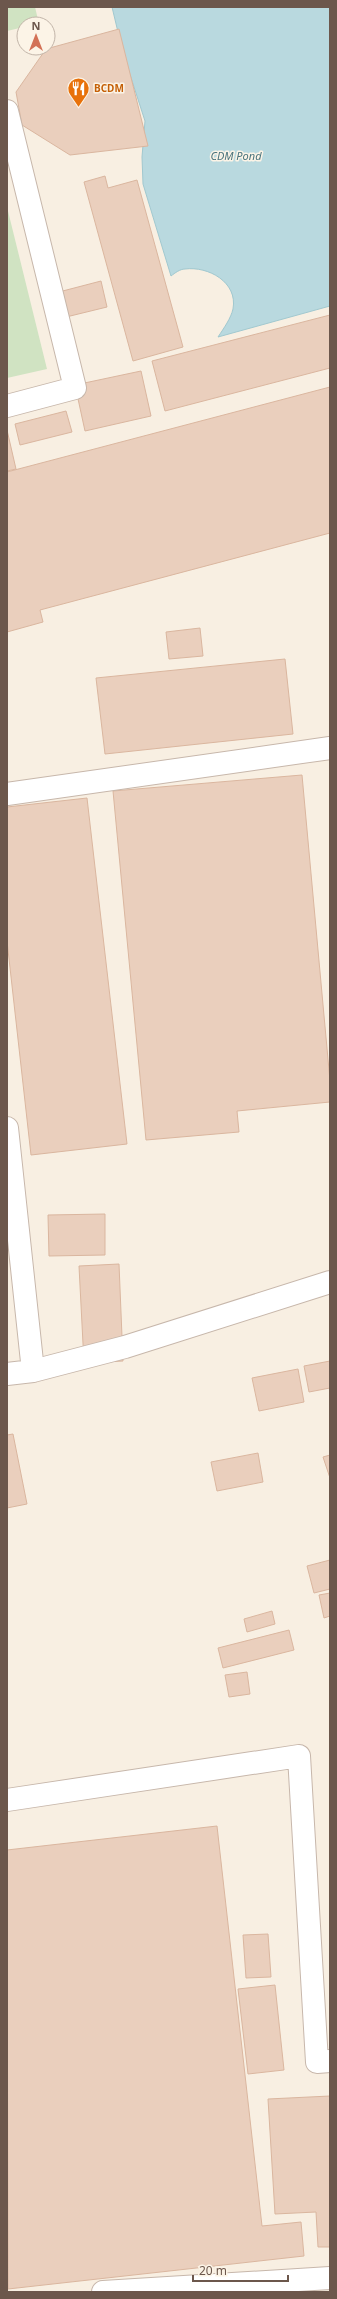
<svg xmlns="http://www.w3.org/2000/svg" width="337" height="2299" font-family="'Noto Sans',sans-serif">
<rect width="100%" height="100%" fill="#f8efe2"/>
<path fill="#d0e3c2" d="M7,7H35L39,24H24V27L7,31Z
M7,207L47,369L7,378Z"/>
<path fill="#b9d9df" stroke="#a1c8cf" d="M112,7H330V306L218,337C224,328 231,318 233,309C238,282 208,266 185,269C180,269 175,273 171,276L143,184L142,157L145,121L123,53Z"/>
<path fill="#eacfbd" stroke="#dab69f" d="M119,29L148,146L70,155L22,125L16,92L46,49Z
M105,176L108,188L137,180L183,347L133,361L84,182Z
M101,281L107,307L62,318L55,293Z
M330,315V368L165,411L152,361Z
M141,371L151,416L85,431L75,385Z
M330,387V533L40,610L43,622L7,632V472Z
M66,411L72,432L20,445L15,424Z
M7,430L16,469L7,471Z
M200,628L203,656L169,659L166,632Z
M285,659L293,734L105,754L96,678Z
M302,775L330,1081V1102L237,1111L239,1132L146,1140L113,791Z
M87,798L127,1144L31,1155L7,941V807Z
M105,1214V1255L49,1256L48,1215Z
M119,1264L123,1361L84,1363L79,1266Z
M330,1361V1388L309,1392L304,1366Z
M298,1369L304,1402L259,1411L252,1378Z
M13,1434L27,1504L7,1508V1435Z
M258,1453L263,1482L217,1491L211,1462Z
M330,1455V1478L323,1457Z
M330,1560V1589L314,1593L307,1566Z
M330,1593V1616L324,1618L319,1595Z
M272,1611L275,1624L247,1632L244,1619Z
M289,1630L294,1650L223,1668L218,1648Z
M247,1672L250,1694L229,1697L225,1675Z
M217,1826L262,2226L301,2222L304,2256L8,2289L7,1850Z
M268,1934L271,1977L246,1978L243,1935Z
M275,1985L284,2070L248,2074L238,1989Z
M330,2096V2247H318L316,2212L275,2214L268,2099Z"/>
<g fill="none" stroke-linecap="round" stroke-linejoin="round">
<defs>
<path id="minor" d="M7,111L75,388L7,406
M7,794L330,748
M7,1128L33,1371
M7,1374L33,1371L125,1347L330,1282
M7,1800L299,1756L317,2062L330,2061
M103,2292L330,2278"/>
</defs>
<use href="#minor" stroke="#c7b7ab" stroke-width="24"/>
<use href="#minor" stroke="#fff" stroke-width="22"/>
</g>
<defs>
<symbol id="restaurant-pin" viewBox="-11 -11 22 30"><path d="M0 17L-7.5 6A9.5 9.5 0 1 1 7.5 6Z" fill="#e8710a" stroke="#fcf4e7"/><path d="M-5-6h1v4h1v-4h1v4h1v-4h1v5L-1.5 .5V6h-2V.5L-5-1ZM5-6V6H3V1.5H1.5Q1.5-4 5-6Z" fill="#fff"/></symbol>
</defs>
<g fill-rule="evenodd">
<use href="#restaurant-pin" x="66" y="76" width="25" height="34"/>
</g>
<g text-anchor="middle" stroke-width="3" stroke-linejoin="round" paint-order="stroke">
<g font-size="10" font-weight="bold" fill="#c56008" stroke="#fcf4e7" text-anchor="start">
<text x="94" y="92">BCDM</text>
</g>
<g font-size="11" font-style="italic" fill="#49747d" stroke="#fcf4e7">
<text x="236" y="160">CDM Pond</text>
</g>
</g>
<rect width="337" height="2299" fill="none" stroke="#6c574c" stroke-width="16"/>
<g transform="translate(36 36)"><circle r="19" fill="#fcf4e7" stroke="#c2b5a9"/>
<path d="M0-3L7 15L0 10L-7 15Z" fill="#d37156"/>
<text y="-6" font-size="11" font-weight="bold" text-anchor="middle" fill="#6c574c">N</text>
</g>
<path d="M193 2275v6h95v-6" fill="none" stroke="#6c574c" stroke-width="2"/>
<text x="199" y="2275" font-size="12" fill="#6c574c" stroke="#fcf4e7" stroke-width="3" paint-order="stroke">20 m</text>
</svg>
